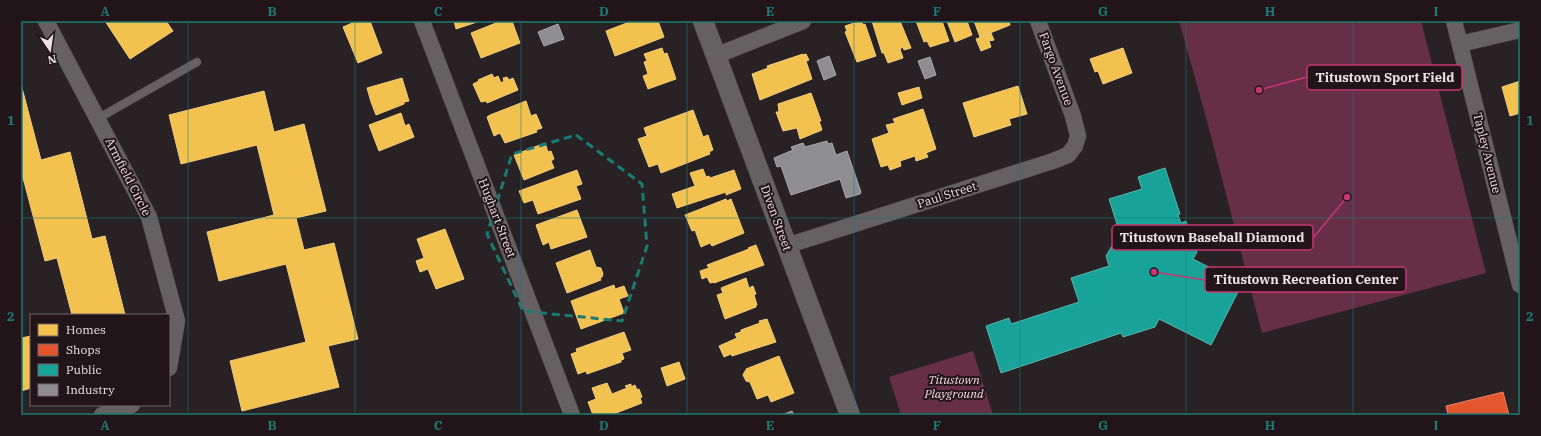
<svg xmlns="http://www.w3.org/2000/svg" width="1541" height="436" font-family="'IBM Plex Serif',serif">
<rect width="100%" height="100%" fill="#282224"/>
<path fill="#662f46" d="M1179,21H1421L1486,273L1262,333L1207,121Z
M973,351L993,415H901L889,377Z"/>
<path fill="#f2c14e" stroke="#f0cb7b" d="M105,21H166L173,31L130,59Z
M357,21H370L382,53L358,63L343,27Z
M454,21H480L456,29Z
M501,21H512L520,43L481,58L471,33Z
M632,21H658L664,37L615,56L606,31Z
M860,21H862L863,25L865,24L876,56L857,62L845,32L847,31L845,26Z
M872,21H900L911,48L904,50L903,47L900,49L903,58L888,63L884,53H882Z
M916,21H942L949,41L930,47L927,41L924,42Z
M947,21H967L972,35L955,42Z
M974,21H1009L1010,25L980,37Z
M991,33L994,40L989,41L991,47L981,51L976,39Z
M662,48L664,54L667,53L676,79L648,89L643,76L648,74L644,62L647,61L644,54Z
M1123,48L1132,73L1103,84L1098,71L1095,72L1090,59Z
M803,54V55L806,54L809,60L806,61L812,79L760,100L752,74L768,68L767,66Z
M492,74L494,78L498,76L501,83L504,81L503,78L507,77L509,80L513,78L518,90L487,103L486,101L481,102L473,84L479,81L478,80Z
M402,78L409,101L404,102V104L376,115L371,102L367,88Z
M1520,81V113L1510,116L1502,87Z
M21,84L41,160L70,152L92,239L105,236L125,315H72L57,258L45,261L22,174L21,175Z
M1018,86L1027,114L1009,119L1011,125L974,137L963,103Z
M919,87L922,98L902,105L898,93Z
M264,91L274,132L304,124L326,211L296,218L304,250L334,243L358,339L328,346L339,387L242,411L230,361L306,342L286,264L219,281L207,232L274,215L257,145L181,164L169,115Z
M811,93L821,121H819L822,130L800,139L797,128L783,131L776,112H779L778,104Z
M526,101L531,116L536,114L542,128L536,130L537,132L505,143L500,133L494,136L487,117L490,115Z
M923,109L936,149L926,153L928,157L916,161L915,156L900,161L901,166L890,170L888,165L881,167L872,139L889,133L886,125L895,123L893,119Z
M693,110L703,137L708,135L713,150L709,152L710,154L661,173L658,164L649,167L638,139L647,136L644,128Z
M401,113L405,126L409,124L414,137L379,151L369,125Z
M545,143L548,152L551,151L554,159L551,161L554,168L524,180L514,155Z
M703,169L706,177L709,176L710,178L734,170L741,189L726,195V192L677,208L672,194L695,186L690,173Z
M577,170L582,184L576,186L581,199L538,214L533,200L524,203L519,191Z
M726,199L727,201L731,199L744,233L712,246L710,243L701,247L695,230L692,231L685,215Z
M577,210L587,237L551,249L549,242L543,245L536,225Z
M445,229L464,279L436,289L428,269L420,272L416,261L424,258L417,239Z
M756,245L764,265L714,283V282L710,283L707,277L702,279L700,271L709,268L707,265L749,249L748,248Z
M590,250L596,267L601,268L603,274L602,277L600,278L601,280L567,293L556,263Z
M746,278L749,288L753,286L756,294L754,295L757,305H756V307L725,319L717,295L723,293L721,288Z
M614,285L615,289L624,286L628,296L619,299L624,313L581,329L571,301Z
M767,319L776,342L732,356L731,354L724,357L719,346L737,338L735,334L741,332V330L760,323L759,321Z
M624,332L631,350L622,353L624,359L621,360V362L587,374L586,371L578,374L571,354L577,352L576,349Z
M31,336V388L21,391V338Z
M779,356L794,393L771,402L768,395L757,399L750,382L746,381L743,375L745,371H746V369Z
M679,362L685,379L667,386L661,368Z
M607,383L612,394L627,388L625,386L631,384V387L635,385L637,390L639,389L642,397L640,398L642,403L611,415H593L588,402L596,399L592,388Z"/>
<path fill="#e4572e" stroke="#e68165" d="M1503,392L1509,415H1448L1446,406Z"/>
<path fill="#17a398" stroke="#57b6af" d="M1165,168L1180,214L1178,215L1181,223L1186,221L1197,252L1193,259L1242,284L1211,345L1159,319L1155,327L1123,337L1121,333L1001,373L986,326L1009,318L1011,324L1079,302L1071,278L1109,266L1106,256L1113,244L1122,240L1109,199L1142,189L1138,177Z"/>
<path fill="#8d8d92" stroke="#a9a6ab" d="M558,24L564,39L544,46L538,32Z
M829,56L836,75L824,80L817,61Z
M930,57L936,75L925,79L918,61Z
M827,141L828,144L832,143L836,155L847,151L861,192L860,194L846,198L840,179L791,195L781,166L777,167L774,158L793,150L791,147L803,143L805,147Z
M792,411L794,415H781Z"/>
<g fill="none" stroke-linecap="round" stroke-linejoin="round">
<defs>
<path id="service" d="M97,119L197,62"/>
<path id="minor" d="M46,21L149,217L177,321L169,368
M422,21L572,415
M1454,21L1520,285
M1460,44L1520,30
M715,56L803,21
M786,246L1053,161L1068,155L1075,146L1078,136L1073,116L1038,21
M102,415L132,405"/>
<path id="tertiary" d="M703,21L850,415"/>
</defs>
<use href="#service" stroke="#453f40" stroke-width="9"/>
<use href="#minor" stroke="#453f40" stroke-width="17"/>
<use href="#tertiary" stroke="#453f40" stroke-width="21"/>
<use href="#service" stroke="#656062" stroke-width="8"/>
<use href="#minor" stroke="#656062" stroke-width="16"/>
<use href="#tertiary" stroke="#656062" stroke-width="20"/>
</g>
<path fill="none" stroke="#1a7b74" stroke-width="3" stroke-dasharray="8 5" stroke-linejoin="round" d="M576,135L642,184L647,246L622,321L523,311L487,234L512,154Z"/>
<path fill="none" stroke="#1a7b74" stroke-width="1" stroke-opacity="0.55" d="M188,21V415M355,21V415M521,21V415M687,21V415M854,21V415M1020,21V415M1186,21V415M1353,21V415M21,218H1520"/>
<g text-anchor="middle" stroke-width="4" stroke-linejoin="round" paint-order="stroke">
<g font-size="12" fill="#ebe2e5" stroke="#22151a">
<text transform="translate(1056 69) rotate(70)" y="4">Fargo Avenue</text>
<text transform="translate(1487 153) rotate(76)" y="4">Tapley Avenue</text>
<text transform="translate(128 177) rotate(63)" y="4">Armfield Circle</text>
<text transform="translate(947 195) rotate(-18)" y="4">Paul Street</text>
<text transform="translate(497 218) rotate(69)" y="4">Hughart Street</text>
<text transform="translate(776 218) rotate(70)" y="4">Diven Street</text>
</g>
<g font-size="12" font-style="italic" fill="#f1d7e0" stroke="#22151a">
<text x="954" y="384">Titustown<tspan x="954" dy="14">Playground</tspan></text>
</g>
</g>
<path fill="none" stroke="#c83670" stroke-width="1.5" d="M1259 90L1307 77M1347 197L1313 238M1154 272L1205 280"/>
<g fill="#c83670" stroke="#22151a" stroke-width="1.5">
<circle cx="1259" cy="90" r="4"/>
<circle cx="1347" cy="197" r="4"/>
<circle cx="1154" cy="272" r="4"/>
</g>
<g fill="#22151a" stroke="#c83670" stroke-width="1.5">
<rect x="1307" y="65" width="155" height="25" rx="4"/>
<rect x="1112" y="225" width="201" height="25" rx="4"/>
<rect x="1205" y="267" width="201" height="25" rx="4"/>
</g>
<g font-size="13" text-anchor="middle" font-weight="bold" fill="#ebe2e5">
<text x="1385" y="82">Titustown Sport Field</text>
<text x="1212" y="242">Titustown Baseball Diamond</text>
<text x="1306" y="284">Titustown Recreation Center</text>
</g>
<rect width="1541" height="436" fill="none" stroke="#22151a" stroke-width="44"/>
<rect x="30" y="314" width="140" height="92" fill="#22151a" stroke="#72676b"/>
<rect x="38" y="324" width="20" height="12" fill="#f2c14e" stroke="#72676b"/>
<text x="66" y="334" font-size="12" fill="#ebe2e5">Homes</text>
<rect x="38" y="344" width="20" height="12" fill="#e4572e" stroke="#72676b"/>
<text x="66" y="354" font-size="12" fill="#ebe2e5">Shops</text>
<rect x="38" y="364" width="20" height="12" fill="#17a398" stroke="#72676b"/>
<text x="66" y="374" font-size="12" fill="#ebe2e5">Public</text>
<rect x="38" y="384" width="20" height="12" fill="#8d8d92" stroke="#72676b"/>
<text x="66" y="394" font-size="12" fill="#ebe2e5">Industry</text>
<g transform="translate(50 50) rotate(167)" stroke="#22151a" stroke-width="3" paint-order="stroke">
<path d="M0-3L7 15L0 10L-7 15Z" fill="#ebe2e5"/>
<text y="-6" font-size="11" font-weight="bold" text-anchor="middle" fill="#ebe2e5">N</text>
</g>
<rect x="22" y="22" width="1497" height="392" fill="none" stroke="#1a7b74" stroke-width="1.5"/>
<g font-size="13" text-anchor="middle" font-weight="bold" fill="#1a7b74">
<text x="105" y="16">A</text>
<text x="272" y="16">B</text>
<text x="438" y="16">C</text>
<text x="604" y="16">D</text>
<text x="770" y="16">E</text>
<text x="937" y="16">F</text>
<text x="1103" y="16">G</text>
<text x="1270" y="16">H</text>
<text x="1436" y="16">I</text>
<text x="11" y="125">1</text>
<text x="1530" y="125">1</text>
<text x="11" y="321">2</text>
<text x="1530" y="321">2</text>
<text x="105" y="430">A</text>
<text x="272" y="430">B</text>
<text x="438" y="430">C</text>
<text x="604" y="430">D</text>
<text x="770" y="430">E</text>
<text x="937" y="430">F</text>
<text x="1103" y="430">G</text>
<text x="1270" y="430">H</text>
<text x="1436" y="430">I</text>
</g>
</svg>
